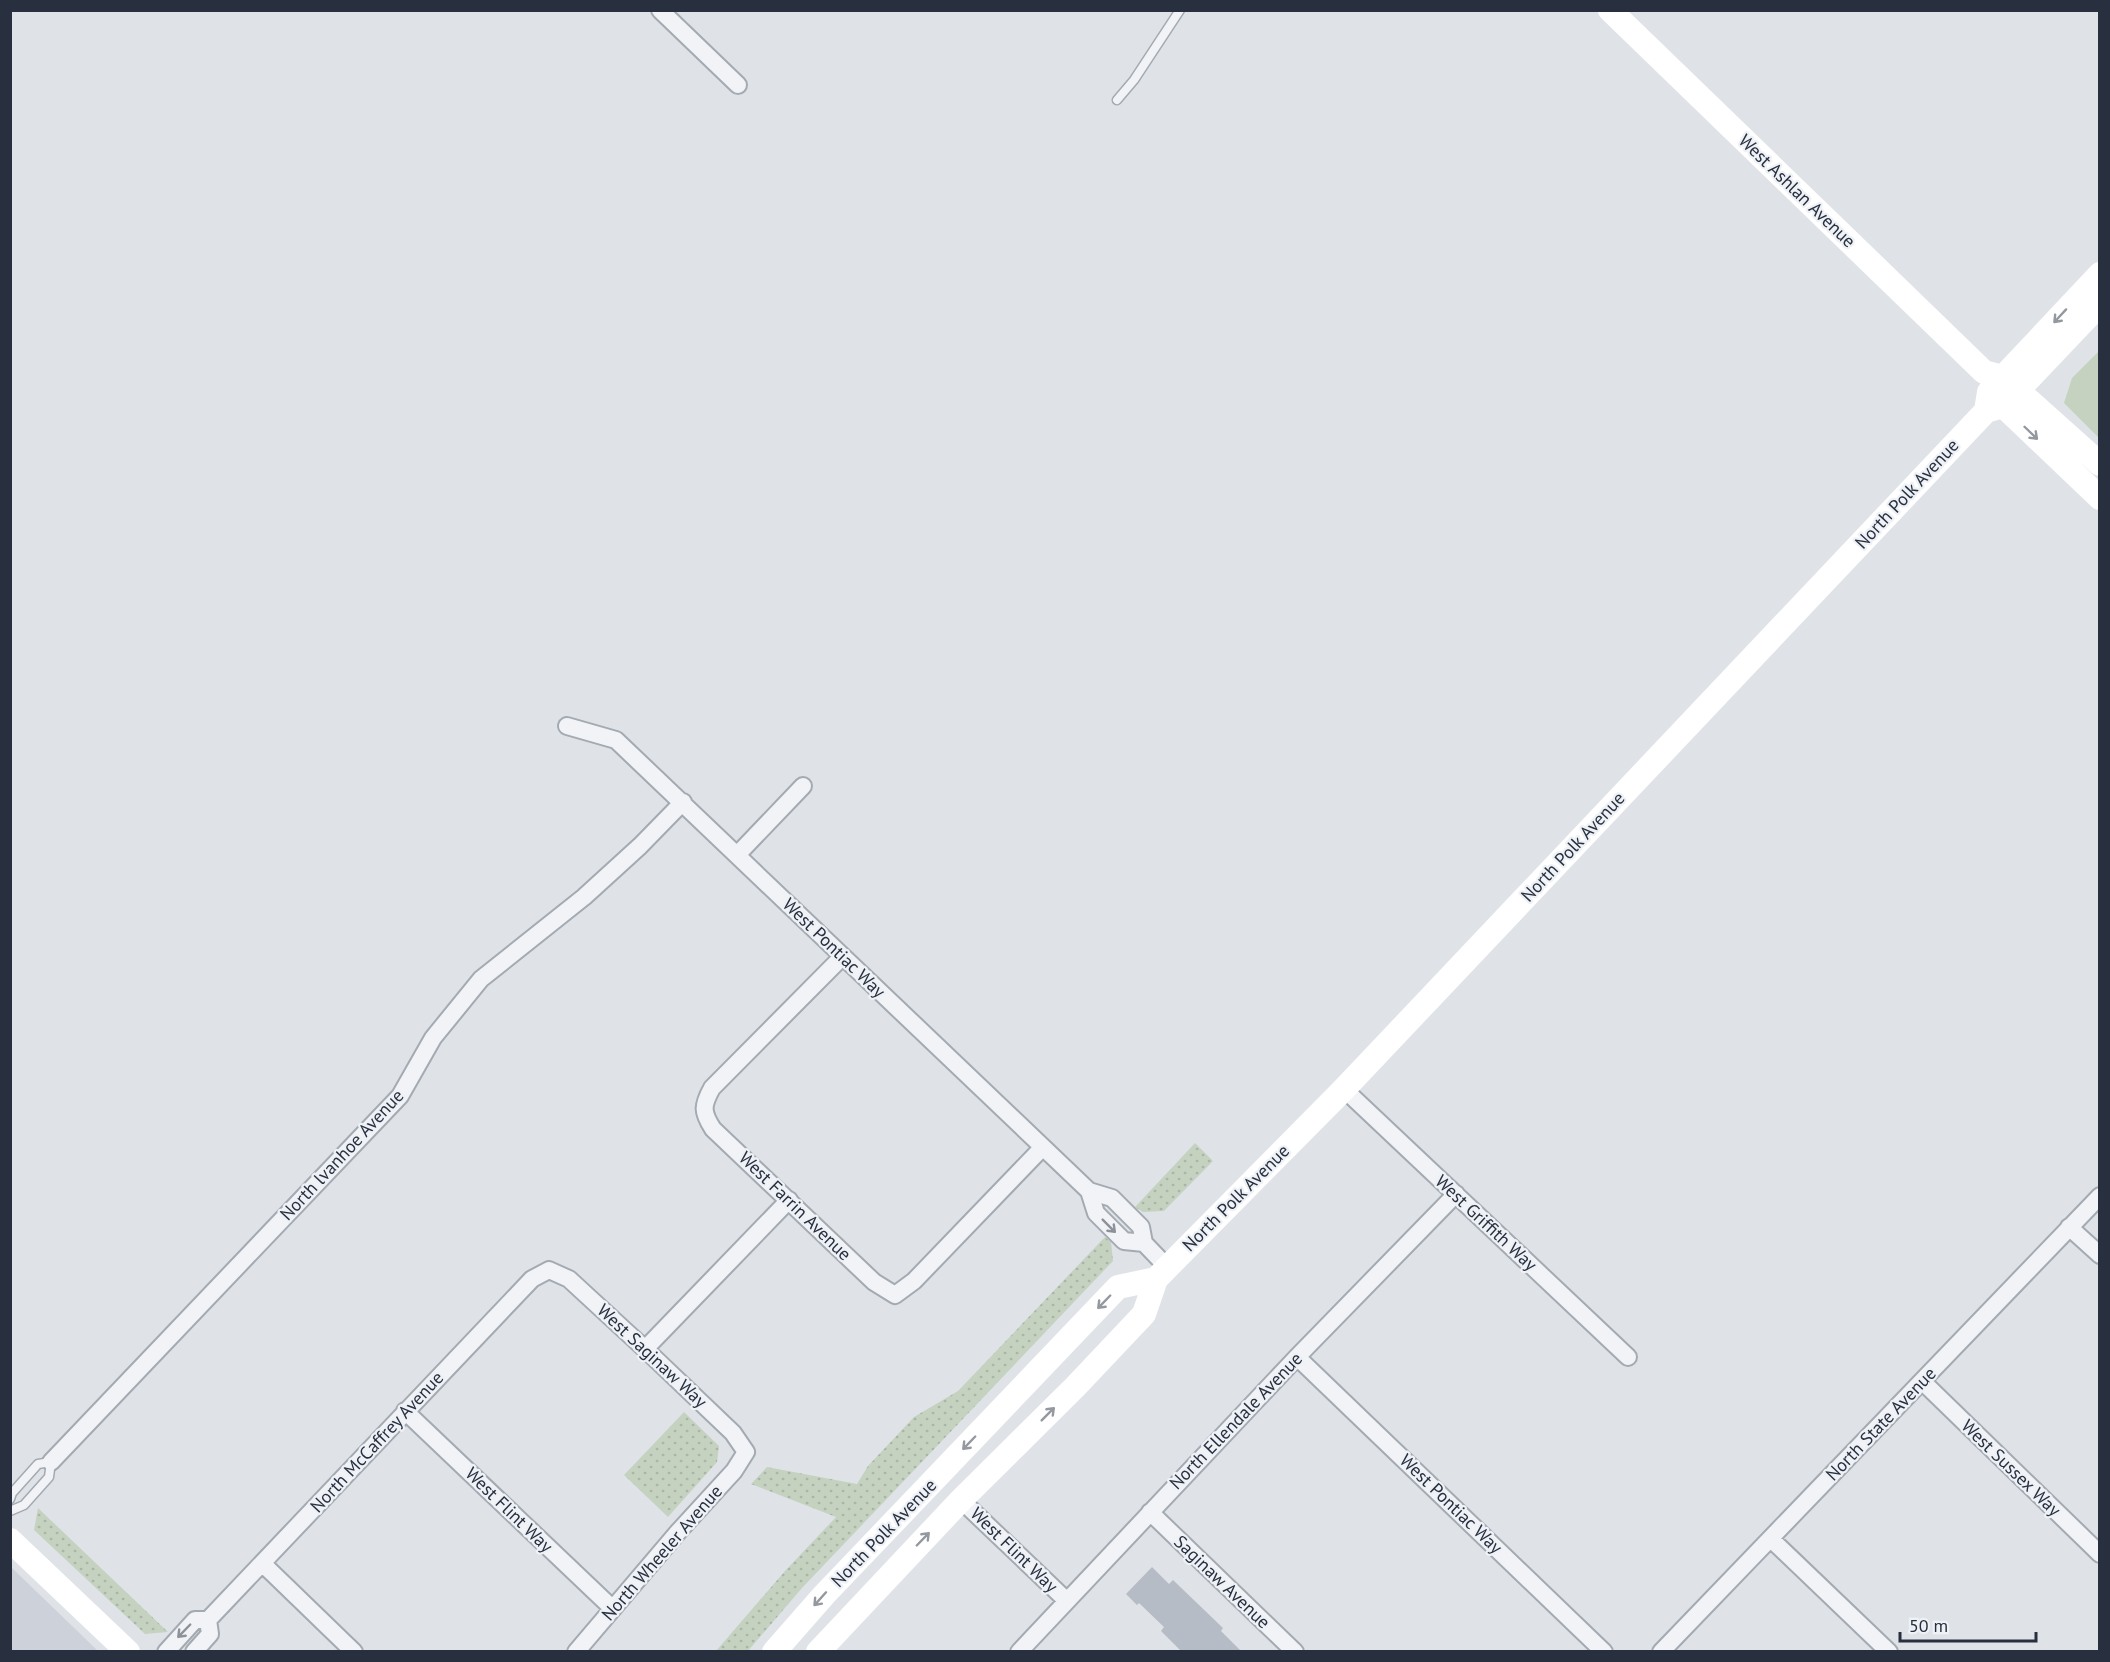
<svg xmlns="http://www.w3.org/2000/svg" width="2110" height="1662" font-family="'PT Sans',sans-serif">
<defs>
<pattern id="park-dots" width="8" height="8" patternUnits="userSpaceOnUse" patternTransform="scale(1.5)"><rect width="8" height="8" fill="#c5d2c0"/><path d="M2 2h.1M6 6h.1" fill="none" stroke="#a9b5a6" stroke-width="1.8" stroke-linecap="round"/></pattern>
</defs>
<rect width="100%" height="100%" fill="#dfe3e8"/>
<path fill="#cdd2da" d="M11,1567L98,1651H11Z"/>
<path fill="#c5d2c0" d="M2099,351V438L2064,403L2072,378Z"/>
<path fill="url(#park-dots)" d="M1195,1143L1213,1161L1164,1211L1143,1212L1135,1207Z
M1105,1237L1111,1242L1113,1261L802,1588L748,1651H716L785,1571L836,1517L751,1484L767,1467L857,1484L868,1466L914,1417L958,1391Z
M684,1412L719,1446L717,1462L668,1517L624,1475Z
M38,1508L168,1632L145,1634L34,1530Z"/>
<path fill="#b6bcc5" d="M1152,1567L1169,1584L1173,1580L1223,1628L1221,1631L1242,1652H1182L1161,1631L1164,1627L1139,1603L1137,1605L1126,1594Z"/>
<g fill="none" stroke-linecap="round" stroke-linejoin="round">
<defs>
<path id="lane" d="M1117,100L1134,80L1180,10
M10,1499L12,1493L38,1464L51,1462L49,1477L24,1505L10,1511"/>
<path id="street" d="M660,10L738,85
M567,726L616,740L1089,1191
M737,855L803,786
M842,957L712,1088C702,1106 702,1112 713,1129L874,1282L895,1295L914,1281L1043,1147
M1344,1089L1628,1357
M2069,1227L2100,1255
M1144,1243L1124,1241L1096,1213L1089,1191L1112,1198L1141,1227L1144,1243L1168,1268
M645,1349L789,1200
M1297,1357L1604,1652
M1922,1381L2100,1554
M405,1411L612,1608
M51,1462L400,1096L433,1038L481,979L584,897L640,846L683,802
M961,1500L1067,1601
M1150,1512L1295,1652
M1771,1539L1889,1652
M262,1563L354,1652
M166,1652L195,1620H208L532,1279L549,1270L569,1279L645,1349L733,1433L746,1452L734,1471L678,1532L576,1652
M194,1652L210,1634L208,1620
M1019,1652L1297,1357L1456,1194
M1661,1652L2100,1196"/>
</defs>
<use href="#lane" stroke="#a4aab2" stroke-width="11"/>
<use href="#street" stroke="#a4aab2" stroke-width="20"/>
<use href="#lane" stroke="#f2f3f6" stroke-width="8"/>
<use href="#street" stroke="#f2f3f6" stroke-width="16"/>
<path stroke="#fff" stroke-width="24" d="M1610,10L1984,372L2003,377L2100,464
M1993,396L2100,498
M1986,411L1989,392L2100,274
M10,1540L128,1652
M774,1652L824,1595L1118,1287L1156,1279
M818,1652L961,1500L1075,1387L1144,1314L1156,1279L1344,1089L1986,411L2003,406L2100,304"/>
</g>
<defs><path id="oneway-shaft" d="M-6 0H5M1.5-3L5.5 0L1.5 3" fill="none" stroke-width="1.6" stroke-linecap="round" stroke-linejoin="round" transform="scale(1.5)"/></defs>
<g stroke="#94989f">
<use href="#oneway-shaft" transform="translate(2060 316) rotate(133)"/>
<use href="#oneway-shaft" transform="translate(2031 433) rotate(44)"/>
<use href="#oneway-shaft" transform="translate(1104 1302) rotate(134)"/>
<use href="#oneway-shaft" transform="translate(1048 1414) rotate(-45)"/>
<use href="#oneway-shaft" transform="translate(969 1443) rotate(134)"/>
<use href="#oneway-shaft" transform="translate(923 1539) rotate(-46)"/>
<use href="#oneway-shaft" transform="translate(820 1599) rotate(132)"/>
</g>
<g stroke="#8d929a">
<use href="#oneway-shaft" transform="translate(1109 1226) rotate(45)"/>
<use href="#oneway-shaft" transform="translate(184 1631) rotate(134)"/>
</g>
<g text-anchor="middle" stroke-width="4.5" stroke-linejoin="round" paint-order="stroke">
<g font-size="18" fill="#28303f" stroke="#eef1f6">
<text transform="translate(1797 191) rotate(44)" y="6">West Ashlan Avenue</text>
<text transform="translate(1907 494) rotate(-47)" y="6">North Polk Avenue</text>
<text transform="translate(1573 847) rotate(-47)" y="6">North Polk Avenue</text>
<text transform="translate(834 948) rotate(44)" y="6">West Pontiac Way</text>
<text transform="translate(342 1155) rotate(-47)" y="6">North lvanhoe Avenue</text>
<text transform="translate(1236 1198) rotate(-45)" y="6">North Polk Avenue</text>
<text transform="translate(795 1206) rotate(44)" y="6">West Farrin Avenue</text>
<text transform="translate(1486 1223) rotate(43)" y="6">West Griffith Way</text>
<text transform="translate(652 1356) rotate(43)" y="6">West Saginaw Way</text>
<text transform="translate(1236 1421) rotate(-46)" y="6">North Ellendale Avenue</text>
<text transform="translate(1881 1424) rotate(-46)" y="6">North State Avenue</text>
<text transform="translate(377 1442) rotate(-47)" y="6">North McCaffrey Avenue</text>
<text transform="translate(2011 1468) rotate(44)" y="6">West Sussex Way</text>
<text transform="translate(1451 1504) rotate(44)" y="6">West Pontiac Way</text>
<text transform="translate(509 1510) rotate(44)" y="6">West Flint Way</text>
<text transform="translate(884 1533) rotate(-46)" y="6">North Polk Avenue</text>
<text transform="translate(1014 1550) rotate(44)" y="6">West Flint Way</text>
<text transform="translate(662 1553) rotate(-49)" y="6">North Wheeler Avenue</text>
<text transform="translate(1222 1582) rotate(44)" y="6">Saginaw Avenue</text>
</g>
</g>
<rect width="2110" height="1662" fill="none" stroke="#28303f" stroke-width="24"/>
<path d="M1900 1632v9h136v-9" fill="none" stroke="#28303f" stroke-width="3"/>
<text x="1909" y="1632" font-size="18" fill="#28303f" stroke="#eef1f6" stroke-width="4.5" paint-order="stroke">50 m</text>
</svg>
